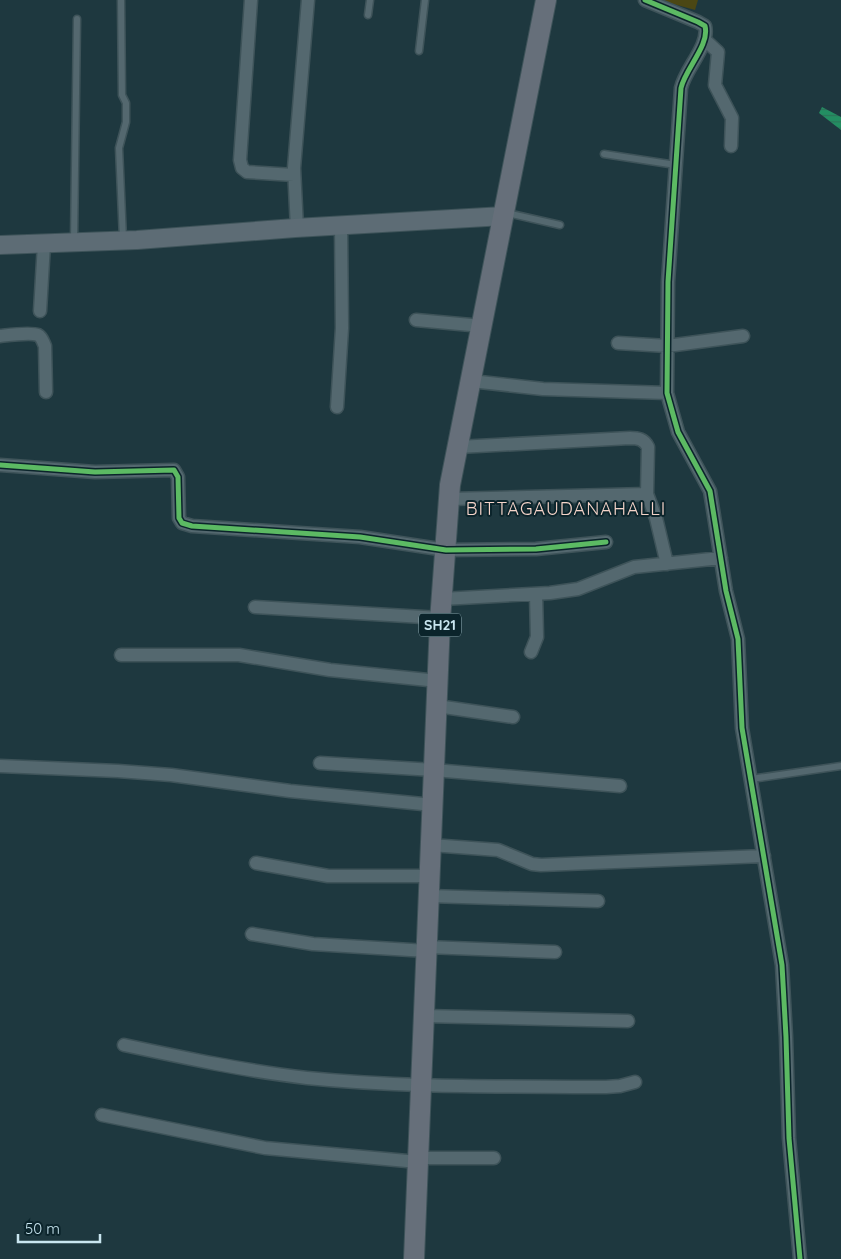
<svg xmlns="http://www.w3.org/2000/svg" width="841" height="1259" font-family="Quicksand,sans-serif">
<defs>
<pattern id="water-rules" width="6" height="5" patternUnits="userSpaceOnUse" patternTransform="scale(1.25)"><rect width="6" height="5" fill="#238e62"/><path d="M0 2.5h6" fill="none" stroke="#2c7459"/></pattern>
</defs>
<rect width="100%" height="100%" fill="#1e383f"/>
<path fill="#4b4714" d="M659,0H698L695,10Z"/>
<path fill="url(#water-rules)" d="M822,107L841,117V130L819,113Z"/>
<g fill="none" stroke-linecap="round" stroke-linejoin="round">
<defs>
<path id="lane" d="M121,0L122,95L126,103V122L119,148L123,239
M368,15L370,0
M419,51L425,0
M604,154L676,165
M507,213L560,225
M74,241L77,19
M751,779L841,766"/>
<path id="street" d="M251,0L240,160L242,168L247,172L294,175
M645,0L698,22L705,26C710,45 685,69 681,88L668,282L667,393L678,432L710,491L726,591L738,639L742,728L782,965L786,1037L789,1138L800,1259
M705,40L718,52L715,85L732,118L731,146
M297,228L294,168L308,0
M40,311L44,244
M416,320L482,326
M0,336C9,335 31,332 38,335C42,337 43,342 45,346L46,392
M618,343L667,346L743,336
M471,381L543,389L667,393
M337,407L342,328L341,225
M458,447L630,438C638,438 644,439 648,447L647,494L656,518L667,564
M0,465L95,472L174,470L178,477L179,518L182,523L192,526L360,537L446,550L536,549L606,542
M449,499L647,494
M442,599L550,593L578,589L634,567L721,558
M255,607L440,618
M531,652L537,637L536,594
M121,655H239L330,670L438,681
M437,706L513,717
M320,763L434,770L620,786
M0,766L118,771L171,775L290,791L433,805
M431,845L498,850L532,864L541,865L764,856
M256,863L328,876H430
M429,896L598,901
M252,934L313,944L427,951
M427,947L555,952
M424,1016L628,1021
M124,1045C185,1058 246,1071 307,1078C406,1088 506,1086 606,1087L620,1086L635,1082
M102,1115L265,1148L418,1162
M418,1158H494"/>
<path id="secondary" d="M0,245L137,240L295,228L504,216"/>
<path id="primary" d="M414,1259L440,621L450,485L546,0"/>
</defs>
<use href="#lane" stroke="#3e5359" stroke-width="9"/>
<use href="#street" stroke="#3e5359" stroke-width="15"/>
<use href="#secondary" stroke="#3e5359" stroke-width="20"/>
<use href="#primary" stroke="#3e5359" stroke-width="22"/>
<use href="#lane" stroke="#54686f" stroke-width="6"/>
<use href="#street" stroke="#54686f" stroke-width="12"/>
<use href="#secondary" stroke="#5d6c75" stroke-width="18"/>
<use href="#primary" stroke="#666f7a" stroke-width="20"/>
<defs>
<path id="cycleway" d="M645,0L698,22L705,26C710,45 685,69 681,88L668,282L667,393L678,432L710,491L726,591L738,639L742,728L782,965L786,1037L789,1138L800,1259
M0,465L95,472L174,470L178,477L179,518L182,523L192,526L360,537L446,550L536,549L606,542"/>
</defs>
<use href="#cycleway" stroke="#0b242b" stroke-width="8"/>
<use href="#cycleway" stroke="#5cba63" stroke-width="5"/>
</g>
<g text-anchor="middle" stroke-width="4" stroke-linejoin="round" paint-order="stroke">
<rect fill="#0b242b" stroke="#90acb5" stroke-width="1" x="419" y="613.5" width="42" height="23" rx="4"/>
<g font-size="14" font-weight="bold" fill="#c9e6f0">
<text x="440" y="630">SH21</text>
</g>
<g font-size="18" letter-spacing="1" fill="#f5d4c9" stroke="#0b242b">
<text x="566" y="515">BITTAGAUDANAHALLI</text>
</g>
</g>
<path d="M18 1234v8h82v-8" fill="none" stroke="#c9e6f0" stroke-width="2.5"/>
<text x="25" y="1234" font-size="15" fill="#c9e6f0" stroke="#0b242b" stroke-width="4" paint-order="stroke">50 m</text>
</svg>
